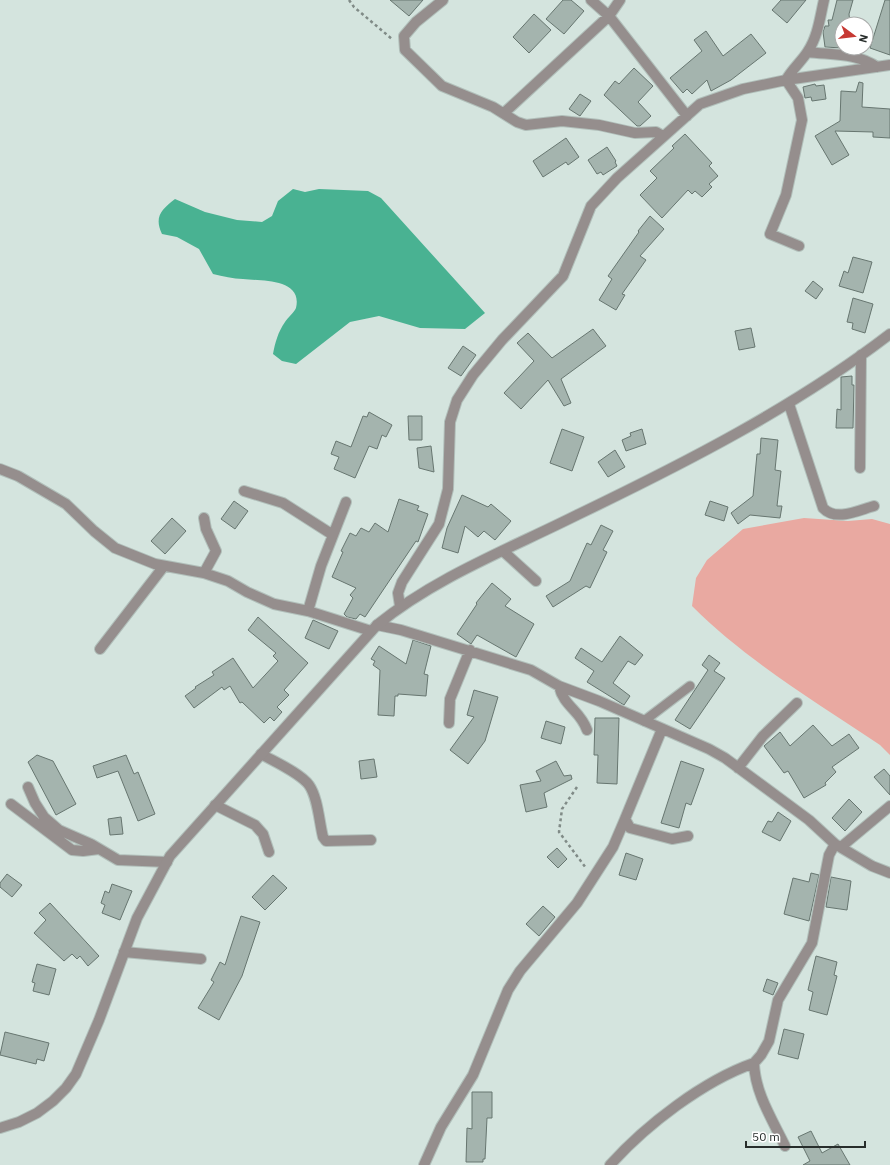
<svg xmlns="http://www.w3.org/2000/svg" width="890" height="1165" font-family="'IBM Plex Sans',sans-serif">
<rect width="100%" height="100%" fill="#d4e4de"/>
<path fill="#e9a9a1" d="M804,518L848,521L872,519L890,524V755L880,745C816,702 747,661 692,606L696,578L707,560L743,529Z"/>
<path fill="#49b292" d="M293,189L305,192L319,189L368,191L381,198L485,313L465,329L420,328L379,316L350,322L296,364L282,361L273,354C275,343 278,332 285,322C288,317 294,313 296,308C303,278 261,281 243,279C233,279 223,276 213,274L199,249L177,237L162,234C154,217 161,210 175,199L205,212L237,220L262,222L272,216L278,201Z"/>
<path fill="#a4b4ae" stroke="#677670" d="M390,0H423L409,16Z
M563,0H571L584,11L564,34L546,19Z
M781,0H806L787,23L772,10Z
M837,0H853L849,14L850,24H842V48L825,47L823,32L825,26H829L828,20H832Z
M885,0H890V55L870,48Z
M534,14L551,30L529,53L513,37Z
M706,31L723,56L751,34L766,53L731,80L711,91L707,80L692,94L687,89L683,93L670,78L702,51L694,40Z
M634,68L653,86L638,102L651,116L640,126H637L604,95L615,81L619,84Z
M859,82L863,83L862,107L890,109V138L873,137V132L835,131L849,155L832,165L815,136L840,121L841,91L856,92Z
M815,84L816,86L824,85L826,99L812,101L811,97L805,98L803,87Z
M580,94L591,101L580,116L569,109Z
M685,134L712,163L709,166L718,176L709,184L712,187L702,197L695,191L692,194L688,190L662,218L640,195L657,178L650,171L674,148L672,146Z
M566,138L579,157L568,165L566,162L543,177L533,161Z
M607,147L616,161L615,162L617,166L603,175L601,172L597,174L588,160Z
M650,216L664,229L640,256L646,260L622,294L625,295L616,310L599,300L612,279L608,276L639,232L638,231Z
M853,257L872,262L863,293L839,286L844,271L848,273Z
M813,281L823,289L816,299L805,291Z
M853,298L873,304L865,333L852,329L853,323L847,322Z
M751,328L755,347L739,350L735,331Z
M593,329L606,346L561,379L571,403L564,406L548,380L521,409L504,393L534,361L517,343L528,333L552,358Z
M463,346L476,355L461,376L448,368Z
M852,376V385H854L853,428H836L837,409L841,410V377Z
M369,412L392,425L386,437L382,435L377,449L369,446L355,478L334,469L339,457L331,454L336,441L351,447L363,416L367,417Z
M408,416H422V440H409Z
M562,429L584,437L572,471L550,463Z
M642,429L646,444L626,451L622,440L631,436L630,433Z
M761,438L778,440L775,470L781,471L777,506H782L780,518L750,515L738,524L731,513L753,496L757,454H760Z
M431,446L434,472L419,468L417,448Z
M615,450L625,467L608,477L598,462Z
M462,495L488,507L491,504L511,521L495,540L484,531L478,537L465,526L458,553L442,548L447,528Z
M399,499L419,506L417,510L428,514L418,542L416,541L365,617L360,614L356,619L347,617L344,614L353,598L350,595L356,588L332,577L343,552L341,551L350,533L356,536L361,528L369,532L375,523L388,532Z
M234,501L248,511L235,529L221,519Z
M710,501L728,507L724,521L705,515Z
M172,518L186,531L165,554L151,541Z
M601,525L613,531L603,550L607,552L590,588L586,586L553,607L546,596L570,581L587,543L591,545Z
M492,583L511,599L505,606L534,624L516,657L477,635L471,644L457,634L477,604L476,603Z
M258,617L308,663L284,690L289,695L277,707L282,712L274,721L270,717L264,723L242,702L240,703L230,686L224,690L222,687L194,708L185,696L196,688L195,687L214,675L212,672L233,658L253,688L278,661L273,656L276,653L248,630Z
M313,620L338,631L329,649L305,638Z
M620,636L643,655L635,665L628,661L613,683L630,696L624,705L587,682L594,671L575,658L581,648L602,662Z
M413,640L431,646L424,674L428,675L426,696L398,694V696H395L394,716L378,715L380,670L373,665L375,661L371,659L379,646L406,664Z
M709,655L720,663L714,671L725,678L690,729L675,720L708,670L702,665Z
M474,690L498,697L485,741L468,764L450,750L474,717L467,715Z
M595,718H619L617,784L597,783L598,755H594Z
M546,721L565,727L561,744L541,738Z
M813,725L832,746L849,734L859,748L832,767L836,772L825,783L826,785L804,798L788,771L784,773L764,746L780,732L790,746Z
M37,755L53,761L76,804L56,815L28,762Z
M126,755L134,774L138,772L155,814L138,821L118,771L97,778L93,766Z
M374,759L377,777L361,779L359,761Z
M556,761L564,776L571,775L572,779L544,793L547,807L526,812L520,785L541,781L536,771Z
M681,761L704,769L691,805L686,803L679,828L661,823Z
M884,769L890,776V795L874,777Z
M849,799L862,812L845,831L832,818Z
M778,812L791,821L780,841L762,832L768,821L772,822Z
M121,817L123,834L110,835L108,819Z
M557,848L567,859L558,868L547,857Z
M626,853L643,859L636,880L619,875Z
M811,873L819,875L809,921L784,914L793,878L809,882Z
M7,874L22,885L12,897L0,887V883Z
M273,875L287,888L265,910L252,897Z
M831,877L851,881L847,910L826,907Z
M112,884L132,891L120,920L102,913L105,905L101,903L105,891L109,893Z
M50,903L99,956L88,966L80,956L77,959L72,954L64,961L34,933L46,920L39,913Z
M543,906L555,917L539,936L526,924Z
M241,916L260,922L242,976L219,1020L198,1008L214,982L211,980L220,962L225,965Z
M816,956L837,962L834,975L837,976L827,1015L809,1010L813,992L808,990Z
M37,964L56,969L49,995L33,991L35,983L32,982Z
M767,979L778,983L773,995L763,991Z
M784,1029L804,1034L798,1059L778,1054Z
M5,1032L49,1043L44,1061L37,1059L36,1064L0,1055Z
M472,1092H492V1118H487L485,1159H483V1162H466L467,1128L472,1129Z
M811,1131L822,1153L838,1144L850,1165H803L810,1161L798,1137Z"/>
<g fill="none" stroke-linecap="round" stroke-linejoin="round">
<defs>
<path id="service" d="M644,721L690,686"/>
<path id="minor" d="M443,0L416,22L404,36L405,50L442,86L493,107L517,122L526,125L562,121L599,125L635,133L656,132L663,136
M591,0L609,16L687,116
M808,52C831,55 858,53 877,67
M504,113L609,16L620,0
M799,246L770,234L786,195L802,120L798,98L786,80C792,69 802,61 808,51C818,36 820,17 824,0
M789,404L823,508C836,522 859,510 874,506
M860,468L861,355
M0,469L18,476L66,504L94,531L115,548L155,564L204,573L228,581L247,592L274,604L308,611L371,631
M244,491L283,503L333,535
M503,551L536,581
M204,573L216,551L206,529L204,518
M400,606L398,593L402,582L439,524L448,489L450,422L457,400L473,375L502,340L563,276L591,206L617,178L700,104L743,89L786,80L890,65
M308,611L321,566L346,502
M377,625L401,630L531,670L559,686L599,701L709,749L725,758L809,820L835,844L872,866L890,873
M100,649L164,566
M559,686C564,707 580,710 587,730
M449,723L450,699L470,650
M662,729L625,819L630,828L672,839L688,836
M261,754C275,762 300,773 309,785C318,798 319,821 323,837L326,841L371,840
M738,768L763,736L797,703
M28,787L35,803L44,817L59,830L91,844L118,860L167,862
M11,804L72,850L83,851L99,849
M215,805L255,825L263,834L269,852
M841,847L890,806
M124,952L201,959
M785,1146C772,1119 755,1093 754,1063L761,1055L769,1041L778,1000L812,943L829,855L835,844
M424,1165L441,1127L473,1075L508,990L520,971L577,903L613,847L625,819
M610,1165C646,1125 703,1081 754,1063"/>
<path id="tertiary" d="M0,1128L19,1122L37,1113L53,1101L66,1088L76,1074L99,1020L137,918L170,856L377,625C436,577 509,549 577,515C685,463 795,407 890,334"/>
</defs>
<use href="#service" stroke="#b1bfba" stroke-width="11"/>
<use href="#minor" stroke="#b1bfba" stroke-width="12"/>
<use href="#tertiary" stroke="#b1bfba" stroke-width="12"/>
<path stroke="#808b87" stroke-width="2.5" stroke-dasharray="3 3" stroke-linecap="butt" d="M349,0L354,7L392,39
M577,787L562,809L559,832L586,868"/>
<use href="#service" stroke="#958e8d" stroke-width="9"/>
<use href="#minor" stroke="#958e8d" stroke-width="10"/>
<use href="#tertiary" stroke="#958e8d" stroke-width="10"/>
</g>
<g transform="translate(854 36) rotate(105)"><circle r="19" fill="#ffffff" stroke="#a9abaa"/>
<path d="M0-3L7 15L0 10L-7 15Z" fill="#c73933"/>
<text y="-6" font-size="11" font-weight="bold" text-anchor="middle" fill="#272d2b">N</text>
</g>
<path d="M746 1141v6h119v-6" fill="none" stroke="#272d2b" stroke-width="2"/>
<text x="752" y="1141" font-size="12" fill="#272d2b" stroke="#ffffff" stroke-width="3" paint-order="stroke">50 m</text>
</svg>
